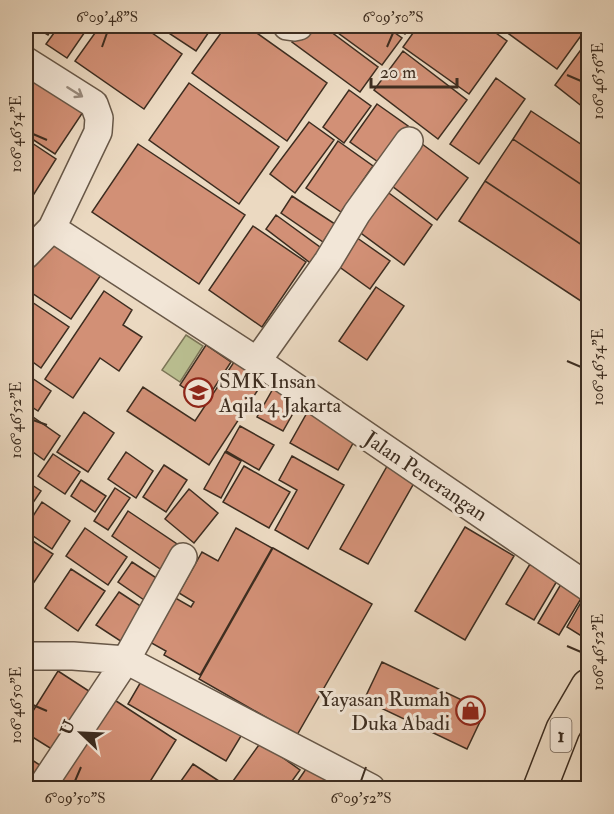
<svg xmlns="http://www.w3.org/2000/svg" width="614" height="814" font-family="'IM FELL Double Pica',serif">
<rect width="100%" height="100%" fill="#ebd9c1"/>
<filter id="stains"><feTurbulence type="fractalNoise" baseFrequency=".00333" numOctaves="4"/><feColorMatrix values="0 0 0 0 .2 0 0 0 0 .09 0 0 0 0 .02 0 0 0 .5 -.17"/></filter>
<radialGradient id="worn" r=".72"><stop offset=".6" stop-color="#630" stop-opacity="0"/><stop offset="1" stop-color="#630" stop-opacity=".3"/></radialGradient>
<path fill="#babf91" stroke="#7c7658" stroke-width="1.5" d="M186,335L203,346L180,382L162,370Z"/>
<path fill="#d29076" stroke="#3d2d20" stroke-width="1.5" d="M33,26H53L48,35Z
M59,26H89L67,58L46,44Z
M100,26H142L182,54L144,109L75,61Z
M158,26H213L196,51Z
M226,26H247L327,83L287,141L192,73Z
M304,26H323L378,67L360,92L292,42Z
M337,26H385L402,38L382,65L334,30Z
M392,26H411L405,34Z
M418,26H486L507,41L469,94L403,47Z
M498,26H588L557,69Z
M588,40V111L555,85Z
M403,51L467,100L438,139L374,90Z
M26,70L85,109L55,154L26,135Z
M496,78L525,99L479,164L450,144Z
M189,83L279,147L239,204L149,140Z
M349,90L371,106L344,143L323,127Z
M377,104L408,126L381,164L350,142Z
M531,111L588,149V189L513,139Z
M309,122L334,140L295,193L270,174Z
M26,139L56,159L34,194L26,188Z
M513,139L588,189V249L485,181Z
M338,141L373,166L341,212L306,188Z
M418,141L468,178L437,220L388,183Z
M138,144L245,215L199,284L92,212Z
M485,181L588,249V302L587,305L459,221Z
M382,188L432,225L404,265L354,228Z
M292,196L335,224L323,242L281,213Z
M276,215L324,250L313,265L266,229Z
M253,226L306,262L262,327L209,290Z
M52,234L105,269L71,319L26,289V274Z
M353,235L390,261L370,289L334,263Z
M376,287L404,306L367,360L339,341Z
M104,291L132,310L123,325L142,337L119,371L100,358L73,398L45,379Z
M26,298L69,327L41,368L26,357Z
M206,345L231,362L205,402L180,385Z
M236,359L265,379L209,465L127,411L143,387L195,421Z
M26,374L51,391L38,411L26,403Z
M274,387L300,401L283,431L257,417Z
M308,411L356,438L338,470L290,443Z
M26,412L60,436L44,460L26,447Z
M84,412L114,433L88,472L57,452Z
M240,426L274,445L259,470L226,451Z
M126,452L153,471L136,498L108,479Z
M225,452L241,461L221,498L204,489Z
M53,454L80,472L65,494L38,476Z
M292,456L344,485L308,549L275,530L297,490L279,480Z
M390,461L418,476L368,564L340,549Z
M164,465L187,480L166,512L143,497Z
M244,466L290,492L269,528L223,502Z
M81,480L106,496L95,512L71,496Z
M26,481L41,491L26,513Z
M115,488L130,498L108,530L94,521Z
M189,489L218,513L194,543L165,519Z
M42,502L70,521L52,549L26,531V527Z
M128,511L183,548L166,573L112,536Z
M465,527L514,556L465,640L415,611Z
M85,528L127,557L108,585L66,556Z
M236,528L272,548L200,675L164,655L166,651L139,636L165,592L191,607L194,602L179,593L202,552L218,561Z
M28,538L53,554L26,594V542Z
M273,548L372,604L297,735L199,679Z
M132,562L161,581L147,602L118,582Z
M530,564L557,581L534,620L506,604Z
M71,569L105,591L78,631L45,608Z
M564,579L585,592L559,635L538,623Z
M119,592L145,609L122,642L96,625Z
M584,597L588,599V628L583,637L567,627Z
M382,662L485,711L467,749L364,700Z
M58,671L95,695L58,753L26,733V722Z
M146,673L244,731L226,761L128,704Z
M110,697L176,740L146,788H52Z
M261,742L300,770L287,788H228Z
M29,758L49,771L38,788H26V764Z
M193,764L222,783L218,788H176Z
M308,766L341,788H293Z"/>
<g fill="none" stroke-linecap="round" stroke-linejoin="round">
<defs>
<path id="street" d="M287,26L294,27L299,26
M26,61L94,104L99,118L98,132L52,228L26,255
M52,228L257,361L588,587
M257,361L328,261L357,213L409,141
M26,654L30,656H73L126,660L371,788
M41,788L126,660L183,557"/>
<path id="highway" d="M540,788L563,729L588,686"/>
</defs>
<use href="#street" stroke="#685848" stroke-width="30"/>
<use href="#highway" stroke="#3d2d20" stroke-width="36"/>
<use href="#street" stroke="#f2e6d7" stroke-width="27"/>
<use href="#highway" stroke="#ebd9c1" stroke-width="33"/>
</g>
<defs><path id="oneway-shaft" d="M-6 0H5M1.5-3L5.5 0L1.5 3" fill="none" stroke-width="1.6" stroke-linecap="round" stroke-linejoin="round" transform="scale(1.5)"/></defs>
<use stroke="#988a7c" href="#oneway-shaft" transform="translate(75 92) rotate(32)"/>
<path fill="none" stroke="#3d2d20" stroke-width="2" d="M102,47L107,33M387,47L393,33M567,75L581,81M33,134L47,140M567,361L581,367M33,420L47,425M567,646L581,652M33,705L47,711M75,781L81,767M361,781L366,767"/>
<defs>
<symbol id="school-ring" viewBox="-11 -11 22 22"><circle r="9.5" fill="#f2e6d7" stroke="#8f2418" stroke-width="1.5"/><path d="M0-5L7-2L0 1L-7-2ZM-4 1L0 2.5L4 1V4Q0 6-4 4Z" fill="#8f2418"/></symbol>
<symbol id="shop-ring" viewBox="-11 -11 22 22"><circle r="9.5" fill="#f2e6d7" stroke="#8f2418" stroke-width="1.5"/><path d="M-5-2.5h2.3a2.7 3.5 0 0 1 5.4 0H5L5.5 6h-11ZM-1.5-2.5h3a1.5 2.3 0 0 0-3 0Z" fill="#8f2418"/></symbol>
</defs>
<g fill-rule="evenodd">
<use href="#school-ring" x="182" y="376" width="33" height="33"/>
<use href="#shop-ring" x="454" y="694" width="33" height="33"/>
</g>
<g text-anchor="middle" stroke-width="6" stroke-linejoin="round" paint-order="stroke">
<rect fill="#f2e6d7" stroke="#736457" stroke-width="1.5" x="550.5" y="718" width="21" height="34" rx="4.5"/>
<g font-size="20" font-weight="bold" fill="#3d2d20">
<text x="561" y="742">1</text>
</g>
<g font-size="21" fill="#3d2d20" stroke="#f2e6d7" text-anchor="start">
<text x="219" y="388">SMK Insan<tspan x="219" dy="24">Aqila 4 Jakarta</tspan></text>
<text x="450" y="706" text-anchor="end">Yayasan Rumah<tspan x="450" dy="24">Duka Abadi</tspan></text>
</g>
<g font-size="21" fill="#3d2d20" stroke="#f2e6d7">
<text transform="translate(426 476) rotate(34)" y="7">Jalan Penerangan</text>
</g>
</g>
<rect width="614" height="814" fill="none" stroke="#ebd9c1" stroke-width="66"/>
<g transform="translate(81 733) rotate(293)" stroke="#f2e6d7" stroke-width="4.5" paint-order="stroke">
<path d="M0-4.5L10 22L0 15L-10 22Z" fill="#3d2d20"/>
<text y="-9" font-size="16" font-weight="bold" text-anchor="middle" fill="#3d2d20">U</text>
</g>
<path d="M371 78v9h86v-9" fill="none" stroke="#3d2d20" stroke-width="3"/>
<text x="380" y="78" font-size="18" fill="#3d2d20" stroke="#f2e6d7" stroke-width="4.5" paint-order="stroke">20 m</text>
<rect x="33" y="33" width="548" height="748" fill="none" stroke="#3d2d20" stroke-width="2"/>
<g font-size="15" text-anchor="middle" fill="#3d2d20">
<text x="107" y="22">6°09'48"S</text>
<text x="393" y="22">6°09'50"S</text>
<text transform="translate(598 81) rotate(-90)" y="5">106°46'56"E</text>
<text transform="translate(16 134) rotate(-90)" y="5">106°46'54"E</text>
<text transform="translate(598 367) rotate(-90)" y="5">106°46'54"E</text>
<text transform="translate(16 420) rotate(-90)" y="5">106°46'52"E</text>
<text transform="translate(598 652) rotate(-90)" y="5">106°46'52"E</text>
<text transform="translate(16 705) rotate(-90)" y="5">106°46'50"E</text>
<text x="75" y="803">6°09'50"S</text>
<text x="361" y="803">6°09'52"S</text>
</g>
<rect width="100%" height="100%" filter="url(#stains)"/>
<rect width="100%" height="100%" fill="url(#worn)"/>
</svg>
